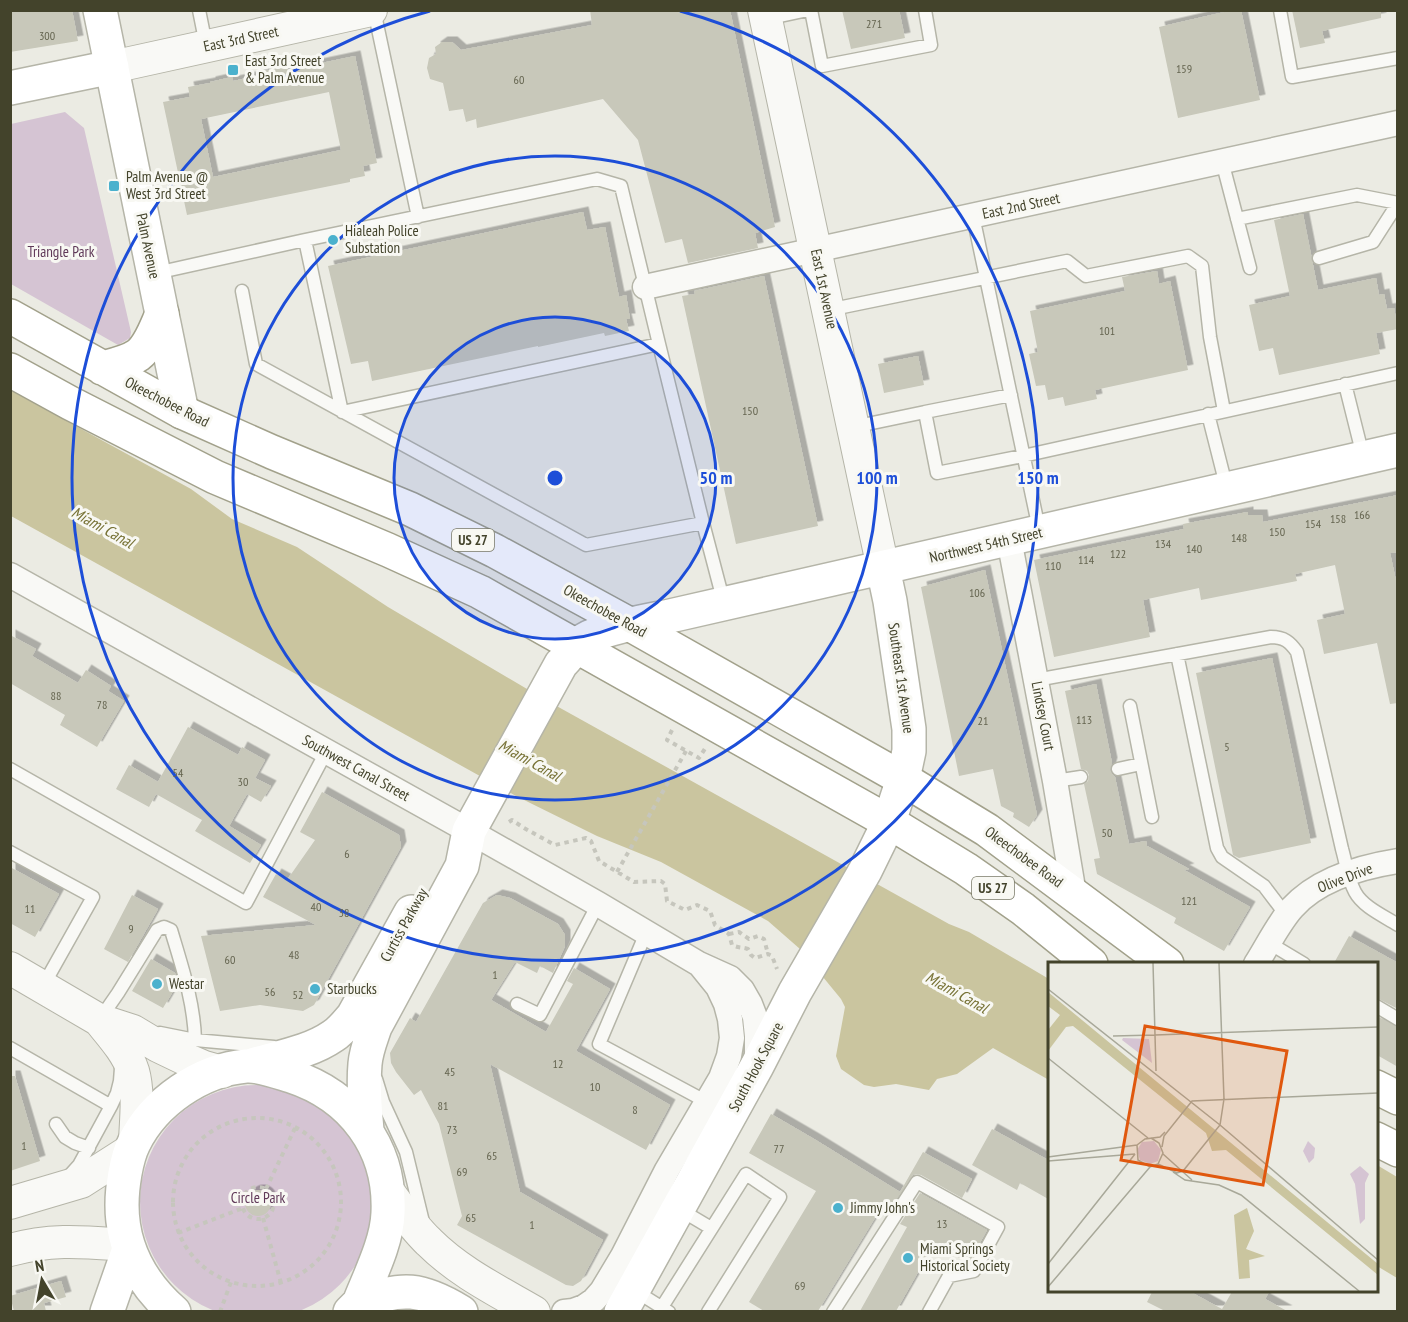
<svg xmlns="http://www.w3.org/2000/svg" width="1408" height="1322" font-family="'PT Sans Narrow',sans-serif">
<defs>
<filter id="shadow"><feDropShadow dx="5.5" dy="-5.5" stdDeviation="0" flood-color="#0004"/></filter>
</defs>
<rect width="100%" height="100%" fill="#ebebe3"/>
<path fill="#d5c4d3" d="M65,112L84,128L131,332L130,338L118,345L11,284V124Z
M140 1202a117 117 0 1 1 234 0a117 117 0 1 1-234 0Z"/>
<path fill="#cac59f" d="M10,390L191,489L232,519L297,547L388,607L544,699L949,924L969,932L1049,979V1080L993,1048L957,1074L937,1079L929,1090L896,1084L874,1087L864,1085L841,1069L836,1056L845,1007L841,999L800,949L768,921L661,862L597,836L516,796L11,516Z
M1377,1165L1397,1177V1278L1377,1266Z"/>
<path fill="#c8c8ba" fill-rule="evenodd" filter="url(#shadow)" d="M10,10H72L78,41L10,52Z
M590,10H730L775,227L755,233L758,248L688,263L682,239L665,243L638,140L603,99L477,128L476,119L466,122L463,109L449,111L443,83L430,79L427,68L429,58L436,54L435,47L442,42H452L461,50L592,25Z
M842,10H899L905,38L851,49Z
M1233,10H1241L1260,100L1178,118L1159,27Z
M1292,10H1381V18L1322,31L1325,43L1300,48Z
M355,56L377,163L363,166L365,176L350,179V182L187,215L163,102L190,97L188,87L210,83V82L232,77L233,81L265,74L264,71L287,66L288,70ZM329,92L341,150L213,177L201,119Z
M583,212L587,230L605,227L619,297L626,295L630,319H626L629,331L605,336L604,333L538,347V346L372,381L368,361L351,364L328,266Z
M1303,214L1318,290L1376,278L1379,295L1384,294L1387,309L1394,308L1398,329L1376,333L1380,354L1279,375L1273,348L1259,351L1249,305L1290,296L1274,220Z
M1157,271L1159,284L1170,281L1188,370L1095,390L1097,399L1065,406L1063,397L1048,400L1045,385L1036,386L1029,354L1038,352L1030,311L1125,291L1122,277Z
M764,276L818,526L736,544L682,296L695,294L694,291Z
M918,356L924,385L884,393L878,364Z
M1398,495V552L1390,553L1398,590V703L1390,704L1377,643L1324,654L1317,620L1345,614L1335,565L1295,574L1297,581L1201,600L1199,588L1143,600L1150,637L1054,657L1034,560L1184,529L1183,524L1248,512V515H1262L1263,522Z
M985,570L1037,815L1029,827L1013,817L1014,813L1001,806L993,769L959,776L921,587Z
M10,635L36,649L32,656L78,683L86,670L111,686L108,691L124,701L97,747L60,725L65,715L10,683Z
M1272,658L1311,843L1239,858L1233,855L1196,673Z
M1096,684L1112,763L1110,770L1112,774L1115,777L1129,844L1146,841L1147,846L1189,869L1184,870L1250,907L1224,951L1174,923L1176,918L1097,874L1094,859L1100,858L1084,784L1088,781L1089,775L1087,771L1081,769L1065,691Z
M188,727L238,755L242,747L265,760L255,778L271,786L261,802L247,794L229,826L261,845L250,863L195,831L202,820L156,794L149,807L116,789L129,765L158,782Z
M322,792L399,835L401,847L314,1005L303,1011L260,1005L220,1011L201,936L316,925L263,897L276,874L287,880L315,840L300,832Z
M10,867L59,894L35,937L10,923Z
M132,895L158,909L128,962L104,949Z
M497,895L510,898L558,924L565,935V946L553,973L540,966L537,973L515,962L491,1000L546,1032L573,984L567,981L574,968L610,989L576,1051L670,1105L646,1150L490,1064L520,1192L603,1240L581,1281L573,1286L566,1285L457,1225L462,1216L439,1124L421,1090L414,1095L396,1072L391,1063L390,1053L410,1018L416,1022L483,903Z
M1349,936L1398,963V1009L1377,998V963H1334Z
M151,959L175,973L178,983L163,1008L132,991Z
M1377,1016L1398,1027V1067L1377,1055Z
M10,1076H15L40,1161L10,1171Z
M771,1114L814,1139L900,1192L923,1152L972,1179L962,1198L921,1175L916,1174L913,1175L885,1216L878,1213L818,1311H764L749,1302L816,1191L749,1153Z
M992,1129L1050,1161V1200L1020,1183L1017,1190L972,1165Z
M245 1203a13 13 0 1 1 26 0a13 13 0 1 1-26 0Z
M920,1193L987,1230L969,1263L934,1244L896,1311H860L907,1227L900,1224Z
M61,1281L66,1297L44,1303L46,1311H14L10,1296Z
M1153,1290H1187L1222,1309L1233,1290H1270L1265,1299L1287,1311H1165L1147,1302Z"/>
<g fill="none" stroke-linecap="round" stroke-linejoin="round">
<defs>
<path id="service" d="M199,10L206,45
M374,10L418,217
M811,10L822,66L931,45L925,10
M1280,10L1292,77L1398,58
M766,19L808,10
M1222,161L1250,268
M973,216L1039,529
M1237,219L1357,195L1398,203
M305,240L597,179L621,186L659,344
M1319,258L1373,242L1398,203
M156,273L305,240L342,412L659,344L703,523L586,545L256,364L242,291
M828,310L1067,261L1086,276L1188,256L1202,266L1210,337L1224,411
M1345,384L1363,456
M925,412L1011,395
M1208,414L1227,489
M853,427L925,412L937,473L1023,456L1398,373
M703,523L724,603
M1177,654L1217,848L1222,857L1264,886L1286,915
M1036,680L1271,637C1284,637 1290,642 1297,652L1342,849C1346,863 1348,879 1355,892C1363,907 1384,916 1398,925
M1130,706L1152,817
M10,769L246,903L326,752
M1118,769L1141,764
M1055,781L1081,777
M10,852L93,897L43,986
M646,933L599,1044L707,1102
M1269,943L1304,964
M517,1004L540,1015L598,904
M1376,1006L1398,1019
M100,1019L118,993L157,930L164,927L171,930C182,967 194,1002 195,1040
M160,1033L195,1040L274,1047
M10,1048L111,1106
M376,1079L383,1102L406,1152L423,1222
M56,1124L65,1137L75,1143L89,1148
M70,1175L79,1165L111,1106L117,1093L120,1081L121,1068
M679,1209L711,1228
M634,1290L669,1312
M662,1307L746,1174L780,1197L708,1312
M833,1312L917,1182L998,1227L974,1271L949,1276L929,1312"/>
<path id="minor" d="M645,287L1398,123
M1009,539L1055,781L1074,894
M10,575L469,831L598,904L699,964L730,978L742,990L750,1004L755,1017L757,1036V1063
M1256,964C1268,945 1278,924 1292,908C1318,879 1360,867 1398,861
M564,1312L573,1311L584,1307L594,1300L602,1291L623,1256L667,1170L721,1078L729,1056L732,1038L730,1019L726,1004L718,987L701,966"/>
<path id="tertiary" d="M764,10L883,568
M112,67L371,10
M10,968L99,1020L133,1031L158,1046L183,1058L204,1067L222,1072
M99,1020C111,1035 127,1052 133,1071C139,1092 136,1118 135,1141
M388,1191C401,1209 413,1227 429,1242C459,1272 498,1291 534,1312
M10,1203L81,1182L131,1150
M10,1250C53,1238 85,1242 127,1245"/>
<path id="secondary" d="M100,10L182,412
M10,88L112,67
M252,1065C279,1057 310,1052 333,1036C341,1031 347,1023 353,1016L411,912
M367,1130C365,1109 363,1086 365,1064C366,1051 371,1039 375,1027L462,866L469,831L561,664C569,656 575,647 584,640C603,628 646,621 670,616L1398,450
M359,1303C402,1286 422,1288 461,1312
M107,1312L129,1249
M174,1312C142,1284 122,1248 122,1205C122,1187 126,1159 134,1143C154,1102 201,1070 246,1066C259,1065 278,1072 291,1076C352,1096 391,1147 388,1213C387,1242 370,1275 359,1303L350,1312
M621,1312L757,1066L795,992L865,871L889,822L903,779L909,751V729L890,601L883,568"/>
<path id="trunk" d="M10,316L182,412L272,452L410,509L495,551L631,625L903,779L987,830L1167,964
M102,368C114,365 128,362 138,355C150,346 156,327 162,314
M10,370L70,403L215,477L388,550L480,592L889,822L966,869L1023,909L1091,964
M1376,1087L1398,1098
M1376,1139L1398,1150"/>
</defs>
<use href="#service" stroke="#b5b5a8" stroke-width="15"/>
<use href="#minor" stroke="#b5b5a8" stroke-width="27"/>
<use href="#tertiary" stroke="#b5b5a8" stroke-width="34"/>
<use href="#secondary" stroke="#b5b5a8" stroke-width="36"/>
<use href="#trunk" stroke="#a2a18b" stroke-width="36"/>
<path stroke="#c6c6bd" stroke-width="4" stroke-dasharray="4.5 4.5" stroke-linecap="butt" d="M672,730L667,740L699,758L706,747
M509,822L512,820L524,828L555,845L586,838L591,841L599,861L634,882L661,881L665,884L667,901L685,910L697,905L710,911L715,925L729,934L732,945C738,948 742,947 748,949L751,955L755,958L768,954L772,956L777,969
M617,872L686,751
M729,934L739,932L749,939L758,936L764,939L768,954
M173 1202a84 84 0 1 1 168 0a84 84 0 1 1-168 0Z
M242 1203a16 16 0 1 1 32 0a16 16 0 1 1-32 0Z
M266,1189L296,1126
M263,1218L281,1283
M178,1233L243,1208
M220,1312L231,1282"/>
<use href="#service" stroke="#f9f9f6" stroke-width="12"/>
<use href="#minor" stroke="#f9f9f6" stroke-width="24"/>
<use href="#tertiary" stroke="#f9f9f6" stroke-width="32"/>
<use href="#secondary" stroke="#fff" stroke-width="33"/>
<use href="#trunk" stroke="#fff" stroke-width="33"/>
</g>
<circle cx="555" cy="478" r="161" fill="#1d4ed8" fill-opacity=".12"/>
<g fill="none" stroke="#1d4ed8" stroke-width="3">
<circle cx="555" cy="478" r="161"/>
<circle cx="555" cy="478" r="322"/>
<path d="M680 11A483 483 0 1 1 430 11"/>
</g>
<g fill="#4bb1cd" stroke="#f8f8f3" stroke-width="2">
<rect x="227" y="64" width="12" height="12" rx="3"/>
<rect x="108" y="180" width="12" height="12" rx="3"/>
<circle cx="333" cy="240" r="6"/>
<circle cx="157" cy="984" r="6"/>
<circle cx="315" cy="989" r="6"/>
<circle cx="838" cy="1208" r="6"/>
<circle cx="908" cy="1258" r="6"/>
</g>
<g text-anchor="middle" stroke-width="6" stroke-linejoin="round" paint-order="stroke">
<g font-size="12" fill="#64644f">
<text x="874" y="28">271</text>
<text x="47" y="40">300</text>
<text x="1184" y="73">159</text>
<text x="519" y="84">60</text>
<text x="1107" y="335">101</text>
<text x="750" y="415">150</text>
<text x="1362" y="519">166</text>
<text x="1338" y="523">158</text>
<text x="1313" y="528">154</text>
<text x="1277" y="536">150</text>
<text x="1239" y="542">148</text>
<text x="1163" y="548">134</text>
<text x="1194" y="553">140</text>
<text x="1118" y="558">122</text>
<text x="1086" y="564">114</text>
<text x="1053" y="570">110</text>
<text x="977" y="597">106</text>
<text x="56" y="700">88</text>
<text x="102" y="709">78</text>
<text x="1084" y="724">113</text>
<text x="983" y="725">21</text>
<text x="1227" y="751">5</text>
<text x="178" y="777">54</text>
<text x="243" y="786">30</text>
<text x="1107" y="837">50</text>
<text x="347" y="858">6</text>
<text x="1189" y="905">121</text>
<text x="316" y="911">40</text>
<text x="30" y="913">11</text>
<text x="344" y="917">38</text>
<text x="131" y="933">9</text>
<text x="294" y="959">48</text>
<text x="230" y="964">60</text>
<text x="495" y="979">1</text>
<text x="270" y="996">56</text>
<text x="298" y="999">52</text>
<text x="558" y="1068">12</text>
<text x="450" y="1076">45</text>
<text x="595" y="1091">10</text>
<text x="443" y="1110">81</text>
<text x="635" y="1114">8</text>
<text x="452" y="1134">73</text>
<text x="24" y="1150">1</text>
<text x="779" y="1153">77</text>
<text x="492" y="1160">65</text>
<text x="462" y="1176">69</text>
<text x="471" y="1222">65</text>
<text x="942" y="1228">13</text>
<text x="532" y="1229">1</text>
<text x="800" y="1290">69</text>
</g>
<g fill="#f8f8f3" stroke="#797967" stroke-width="1.5">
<rect x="452" y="529" width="42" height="22" rx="4.5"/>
<rect x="972" y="877" width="42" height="22" rx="4.5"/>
</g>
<g font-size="14" font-weight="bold" fill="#43432b">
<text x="473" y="545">US 27</text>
<text x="993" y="893">US 27</text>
</g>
<g font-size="15" fill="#43432b" stroke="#f8f8f3">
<text transform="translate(241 39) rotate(-12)" y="5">East 3rd Street</text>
<text transform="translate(1021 206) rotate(-12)" y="5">East 2nd Street</text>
<text transform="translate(148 246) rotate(78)" y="5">Palm Avenue</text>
<text transform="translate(824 289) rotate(78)" y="5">East 1st Avenue</text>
<text transform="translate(167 402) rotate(27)" y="5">Okeechobee Road</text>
<text transform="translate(986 545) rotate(-13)" y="5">Northwest 54th Street</text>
<text transform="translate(605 611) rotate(29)" y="5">Okeechobee Road</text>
<text transform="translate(901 678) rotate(82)" y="5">Southeast 1st Avenue</text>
<text transform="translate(1043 716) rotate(79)" y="5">Lindsey Court</text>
<text transform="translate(356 768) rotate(29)" y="5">Southwest Canal Street</text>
<text transform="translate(1024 857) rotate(36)" y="5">Okeechobee Road</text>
<text transform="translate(1345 878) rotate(-21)" y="5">Olive Drive</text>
<text transform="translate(404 925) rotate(-61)" y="5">Curtiss Parkway</text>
<text transform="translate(756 1067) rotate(-62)" y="5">South Hook Square</text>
</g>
<g font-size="15" fill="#43432b" stroke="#f8f8f3" text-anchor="start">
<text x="245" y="66">East 3rd Street<tspan x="245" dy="17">&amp; Palm Avenue</tspan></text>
<text x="126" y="182">Palm Avenue @<tspan x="126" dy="17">West 3rd Street</tspan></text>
<text x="345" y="236">Hialeah Police<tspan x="345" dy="17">Substation</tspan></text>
<text x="169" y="989">Westar</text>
<text x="327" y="994">Starbucks</text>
<text x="850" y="1213">Jimmy John's</text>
<text x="920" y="1254">Miami Springs<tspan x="920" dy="17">Historical Society</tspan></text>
</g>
<g font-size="15" fill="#5f3858" stroke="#f8f8f3">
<text x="61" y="257">Triangle Park</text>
<text x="258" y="1203">Circle Park</text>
</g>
<g font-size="16" font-style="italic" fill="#777235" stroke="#f8f8f3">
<text transform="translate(103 527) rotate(29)" y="6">Miami Canal</text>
<text transform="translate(530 760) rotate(29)" y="6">Miami Canal</text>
<text transform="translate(957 992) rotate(29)" y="6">Miami Canal</text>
</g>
</g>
<g transform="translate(1048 962)">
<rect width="330" height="330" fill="#ebebe3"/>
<path d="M75,76L101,77L104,101L74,78ZM106,179L113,188L110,199L102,202L92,198L89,188L94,180ZM260,179L267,186L266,196L261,201L255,189ZM312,204L321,212L317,221V257L312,262L307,222L302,212Z" fill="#d5c4d3"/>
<path d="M0,30L330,302V313L178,188L164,189L158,171L25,64L18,65L0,89V68L12,53L0,44ZM199,246L206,269L198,287L217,294L201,298L202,316L191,317L186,253Z" fill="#cac59f"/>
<path fill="none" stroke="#a8a899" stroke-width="1.5" d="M105,1L108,109M171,1L176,137M0,27L172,163L330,298M107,73L330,65M65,74L107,73M0,96L100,176M103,176L111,181L115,191L110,202L102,205L90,198L89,183L97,177L112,175L117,170M114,185L116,174L144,139L330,131M115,192L144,218M0,195L89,183M0,199L87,192M110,202L129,211L135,209L172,163L176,137M125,210L137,218L171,223L193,233L311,329M0,302L87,192M0,325L102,205"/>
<path fill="#e0580e" fill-opacity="0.15" stroke="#e0580e" stroke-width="3" d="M97,64L239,89L215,223L73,198Z"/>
<rect width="330" height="330" fill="none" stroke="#43432b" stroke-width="3"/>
</g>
<circle cx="555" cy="478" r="9" fill="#1d4ed8" stroke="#f8f8f3" stroke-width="3"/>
<g font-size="18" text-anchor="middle" font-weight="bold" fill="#1d4ed8" stroke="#f8f8f3" stroke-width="6" stroke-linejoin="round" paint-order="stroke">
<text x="716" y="484">50 m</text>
<text x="877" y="484">100 m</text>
<text x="1038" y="484">150 m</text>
</g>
<rect width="1408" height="1322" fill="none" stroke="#43432b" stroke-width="24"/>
<g transform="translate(42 1280) rotate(350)" stroke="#f8f8f3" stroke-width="4.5" paint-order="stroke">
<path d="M0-4.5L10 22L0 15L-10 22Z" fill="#43432b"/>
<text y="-9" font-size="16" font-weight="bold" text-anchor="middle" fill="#43432b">N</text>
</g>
</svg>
